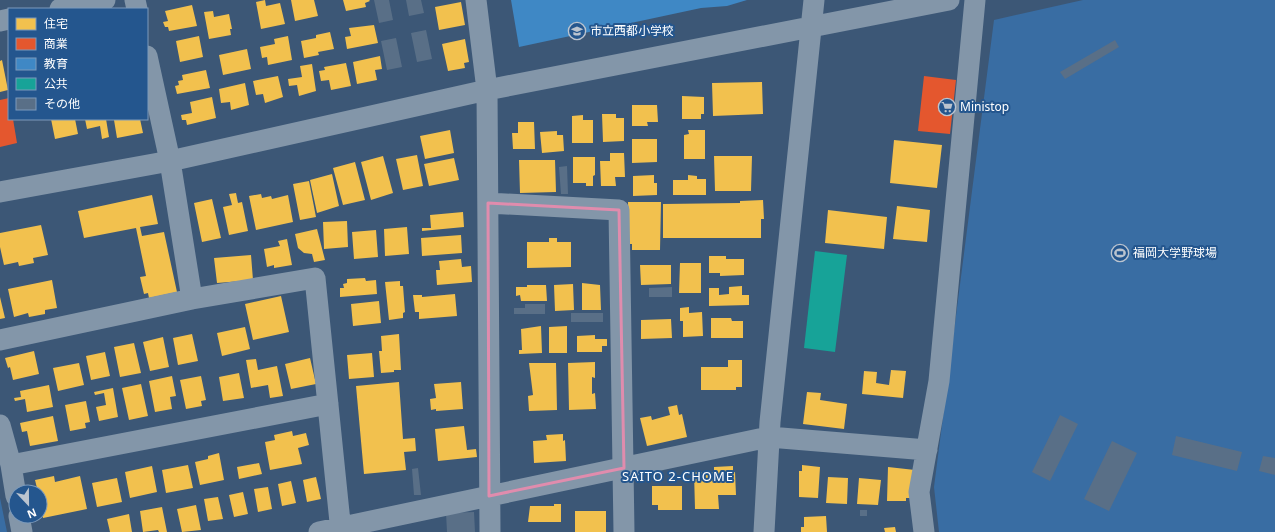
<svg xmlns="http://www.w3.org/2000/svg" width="1275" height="532" font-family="'Noto Sans','Noto Sans JP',sans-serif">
<rect width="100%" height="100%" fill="#3c5776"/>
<path fill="#396da3" d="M1083,0H1275V532H939L934,487L994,20Z
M0,498L7,532H0Z"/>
<path fill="#f2c14e" d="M265,0L266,6L280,3L285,24L261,29L256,2Z
M291,0H314L318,16L295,21Z
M343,0H369L370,1L365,3L366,7L346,11Z
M461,2L465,25L439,30L435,7Z
M192,5L197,26L169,31L168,27H165L163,22L168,21L165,11Z
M213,11L214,17L229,14L232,29H230L231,35L209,39L204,12Z
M374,25L378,43L347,49L345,37L351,36L349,28Z
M330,32L334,49L318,52L319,55L304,58L301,41L316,38V35Z
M199,36L203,57L180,62L176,41Z
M288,36L292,60L268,65L267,57L262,58L260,47L275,44L274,39Z
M465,39L469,62L464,63L465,68L448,71L442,44Z
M247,49L251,69L223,75L219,55Z
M380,56L382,69L375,70L377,80L357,84L353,62Z
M2,60L8,90L0,92V61Z
M346,63L351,86L331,90L329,80L321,81L319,71L325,70L324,67Z
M312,64L316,91L299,96L297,85L289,86L288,79L302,77L300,66Z
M206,70L210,88L177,94L175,86L179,85L178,81L183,80L182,75Z
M278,76L283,97L265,103L263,94L256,95L253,81Z
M762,82L763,114L713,116L712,83Z
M245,83L249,105L231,110L230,102L221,103L219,89Z
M682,96L704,97V114H701V119H682Z
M212,97L216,118L187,125L186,120H182L181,115L192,113L190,102Z
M632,105H657L658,122H647L648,126H632Z
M602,114H616V118H624V141L603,142Z
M583,115V120H593V143H572V116Z
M51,119H75L78,134L55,139Z
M85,119H106L109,137L102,139L100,126L87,129Z
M140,119L143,133L117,138L114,120Z
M518,122H534L535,149H513L512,133H518Z
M450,130L454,153L425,159L420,136Z
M688,130H705V159H684V135L689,134Z
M557,131V135H563L564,151L542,153L540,132Z
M632,139H657V162L632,163Z
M894,140L942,145L937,188L890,183Z
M610,153H624L625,177H615L616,186H601L600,161H610Z
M417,155L423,186L403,190L396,159Z
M383,156L393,193L371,200L361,162Z
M714,156H752L751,191H715Z
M573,157H595V175L593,176V186H586V183H573Z
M454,158L459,180L429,186L424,164Z
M519,160H555L556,192L520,193Z
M355,162L365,200L343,205L333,168Z
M332,174L339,206L317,213L310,180Z
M654,175V183H657V195L633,196V176Z
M688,175L697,176V179H706V195H673V180H688Z
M309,181L316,217L300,220L293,184Z
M236,193L238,203L242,202L248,231L229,235L223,207L232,205L229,194Z
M261,194L262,198L271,196L272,199L288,195L293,222L256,230L249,196Z
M152,195L158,224L140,227L142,236L164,232L177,292L149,298L148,293L144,294L140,277L146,276L136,228L84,238L78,211Z
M212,199L221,238L202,242L194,203Z
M763,200L764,219H761V238H663V204L740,203V201Z
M628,202H661L660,250H632V244H629Z
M897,206L930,210L927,242L893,239Z
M828,210L887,217L884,249L825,243Z
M463,212L464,227L422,231V228H431L430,215Z
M347,221L348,247L324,249L323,222Z
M41,225L48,255L33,258L34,263L19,266L18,262L4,265L0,247V233Z
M407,227L409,254L385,256L384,229Z
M317,229L325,260L314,262L312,254L304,253L298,248L295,234Z
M376,230L378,257L354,259L352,232Z
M461,235L462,253L422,256L421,238Z
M549,238H557V242H571V267L527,268V242H549Z
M287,239L292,265L274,268V265L267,267L264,249L280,246L278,241Z
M251,255L253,280L217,283L214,258Z
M709,256H726V259H744V275L720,276V273H709Z
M461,259L462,267L471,266L472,282L437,285L436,270H440L439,261Z
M680,263H701V293H679Z
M640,265H671V284L641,285Z
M365,278L366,281L376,280L377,294L340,297V288H344L343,284L347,283V279Z
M52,280L57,308L45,310V314L29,317L28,313L14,317L8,289Z
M400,281V286H403L405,312L403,313V318L389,320L385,282Z
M582,283L600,285L601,310H582Z
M573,284L574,310L555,311L554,285Z
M527,285H546L547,301H521L520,295L516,296V287H527Z
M742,286V295H749V305L709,306V288H719V295L729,294V287Z
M455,294L457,316L419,319V312H415L413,295H422V297Z
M281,296L289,332L253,340L245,304Z
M0,297L5,318L0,319Z
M379,301L381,323L353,326L351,304Z
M689,307V313L702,312L703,336L683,337V321H680V308Z
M711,318H731L732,321H743V338H711Z
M671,319L672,338L641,339V320Z
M541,326L542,353L519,354V350H522L521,329Z
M567,326V353H549V327Z
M245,327L250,349L222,356L217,333Z
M192,334L198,361L178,365L173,338Z
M399,334L401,370H394V372L381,373L379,351H382L381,336Z
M595,335V339H607V346H602V352H577V336Z
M163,337L169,367L150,371L143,342Z
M134,343L141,373L120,377L114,347Z
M34,351L39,374L13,380L10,367L8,368L5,358Z
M105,352L110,376L91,380L86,356Z
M372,353L374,377L349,379L347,355Z
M310,358L316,384L291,389L285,364Z
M256,359L258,370L277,366L283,396L270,398L268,385L251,388L246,360Z
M728,360H742V387H736V390H701V367H728Z
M595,362V378L592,377V394L595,393L596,409L569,410L568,363Z
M79,363L84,385L58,391L53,368Z
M529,363H556L557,410L529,411L528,396L533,395Z
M891,370L906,371L903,398L862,394L864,371L877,372L876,383L889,385Z
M239,373L244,398L223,401L219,377Z
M172,376L176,396L170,397L172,409L155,412L149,381Z
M201,376L206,400L201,401L202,406L186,409L180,380Z
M399,382L403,439L415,438L416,451L404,452L406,470L364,474L356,386Z
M461,382L463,409L436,411V409L431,410L430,399L436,398L434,384Z
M141,384L148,416L129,420L122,388Z
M49,385L53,407L27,412L25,399L15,401L14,398L21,397L20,391Z
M113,388L118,417L99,421L96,407L106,405L104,393L95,395L94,392Z
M807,392L821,393L820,400L847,404L844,429L803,424Z
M86,401L90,422L85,423L86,428L70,431L65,405Z
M677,405L679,415L682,414L687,437L647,446L640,418L651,416L652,420L670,415L668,407Z
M53,416L58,441L30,446L27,431L22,432L20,423Z
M464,426L467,450L476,449L477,457L438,461L435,429Z
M292,431L293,436L306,433L309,445L298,448L302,464L270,470L265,442L275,440L274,435Z
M563,434V441L565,440L566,461L534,463L533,441L547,440L546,435Z
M219,453L224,480L200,485L195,462L208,459V456Z
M259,463L262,474L239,479L237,467Z
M188,465L193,488L166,493L162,470Z
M802,465L820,467L818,498L799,497V471H802Z
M152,466L157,492L130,498L125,472Z
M733,466V472H735L736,495H718L719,509H695L694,472H714V467Z
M888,467L915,470L914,498H906V501H887Z
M54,476L55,482L80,476L87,509L43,518L40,492H38L35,480Z
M316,477L321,499L307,502L303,480Z
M828,477L848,478L847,504L826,503Z
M117,478L122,502L97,507L92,483Z
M859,478L881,480L878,505L857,504Z
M291,481L296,503L282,506L278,484Z
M652,486H682V510H658V505H652Z
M268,487L272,509L258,512L254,489Z
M243,492L248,514L234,517L229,495Z
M218,497L223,519L208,521L204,499Z
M554,504H561V522H528L530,506H554Z
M196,505L201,530L182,532L177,509Z
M162,507L167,532H159L158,530L143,532L140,511Z
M575,511H606V532H575Z
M129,514L132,532H110L107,519Z
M826,516L827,532H801V527H804V517Z
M895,527L896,532H885L884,528Z"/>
<path fill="#e4572e" d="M924,76L956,80L950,134L918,131Z
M9,98V119H13L17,143L0,147V100Z"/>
<path fill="#3f88c5" d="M511,0H747L727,6L701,8L519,47Z"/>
<path fill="#17a398" d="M815,251L847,255L835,352L804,348Z"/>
<path fill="#596f87" d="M374,0H389L393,20L379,23Z
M406,0H421L424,13L409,16Z
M426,30L432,59L417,62L411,33Z
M396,38L402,67L387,70L381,41Z
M1115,40L1119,47L1065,79L1060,72Z
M567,166L568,194H561L559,167Z
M672,287V297H649V288Z
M525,304H545V314H514V308H525Z
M571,313H603V322H571Z
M1060,415L1078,424L1050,481L1032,472Z
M1176,436L1242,452L1237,471L1172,455Z
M1112,441L1137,453L1109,511L1084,499Z
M1263,456L1275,458V475L1259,471Z
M418,468L421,495H414L412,469Z
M860,510H867V516H860Z
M474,512L475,532H447L446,513Z"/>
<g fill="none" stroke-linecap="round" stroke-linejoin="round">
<path stroke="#8396a9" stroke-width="21" d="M135,0L137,9
M476,0L487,90L490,532
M60,9L105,0
M0,21L9,19
M147,56L170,161L192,299
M0,192L170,161L487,90L949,0
M488,203L619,210L624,532
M0,340L192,299L315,278L341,532
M0,425L11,465L16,496
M11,465L328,404
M19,516L22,532
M319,532L769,437L927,450
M764,532L770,422L814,0
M924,532L919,492L939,381L975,0"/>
</g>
<path fill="none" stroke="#e08cad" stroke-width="3" stroke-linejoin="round" d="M488,203L619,210L624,468L489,496Z"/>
<defs>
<symbol id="school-ring" viewBox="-11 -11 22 22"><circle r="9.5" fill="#24568e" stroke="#bbc4cf" stroke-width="1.5"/><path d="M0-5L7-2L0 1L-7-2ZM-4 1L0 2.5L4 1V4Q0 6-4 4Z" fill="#bbc4cf"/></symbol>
<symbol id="supermarket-ring" viewBox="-11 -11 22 22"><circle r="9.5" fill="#24568e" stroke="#bbc4cf" stroke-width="1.5"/><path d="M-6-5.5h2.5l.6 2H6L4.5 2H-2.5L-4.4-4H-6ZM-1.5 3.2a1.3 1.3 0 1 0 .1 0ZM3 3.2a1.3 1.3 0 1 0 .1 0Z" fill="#bbc4cf"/></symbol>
<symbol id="stadium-ring" viewBox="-11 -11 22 22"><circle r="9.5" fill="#24568e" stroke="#bbc4cf" stroke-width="1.5"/><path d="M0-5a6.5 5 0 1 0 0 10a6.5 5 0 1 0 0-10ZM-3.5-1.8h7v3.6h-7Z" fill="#bbc4cf"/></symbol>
</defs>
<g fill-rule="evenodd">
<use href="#school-ring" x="567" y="21" width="20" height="20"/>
<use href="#supermarket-ring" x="937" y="97" width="20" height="20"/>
<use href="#stadium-ring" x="1110" y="243" width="20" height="20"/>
</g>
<g text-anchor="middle" stroke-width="4" stroke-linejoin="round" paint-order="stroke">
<g font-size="12" fill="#fff" stroke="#24568e" text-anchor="start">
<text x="590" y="35">市立西都小学校</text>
<text x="960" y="111">Ministop</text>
<text x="1133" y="257">福岡大学野球場</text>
</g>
<g font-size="13" letter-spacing="1" fill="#fff" stroke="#24568e">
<text x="678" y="481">SAITO 2-CHOME</text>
</g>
</g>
<rect x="8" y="8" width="140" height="112" fill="#24568e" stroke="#7c9abb"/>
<rect x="16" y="18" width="20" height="12" fill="#f2c14e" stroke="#7c9abb"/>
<text x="44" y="28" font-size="12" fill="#ffffff">住宅</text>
<rect x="16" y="38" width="20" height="12" fill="#e4572e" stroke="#7c9abb"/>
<text x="44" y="48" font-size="12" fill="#ffffff">商業</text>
<rect x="16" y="58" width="20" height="12" fill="#3f88c5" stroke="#7c9abb"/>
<text x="44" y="68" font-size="12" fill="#ffffff">教育</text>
<rect x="16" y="78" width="20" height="12" fill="#17a398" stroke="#7c9abb"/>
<text x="44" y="88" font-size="12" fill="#ffffff">公共</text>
<rect x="16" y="98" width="20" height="12" fill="#596f87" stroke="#7c9abb"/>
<text x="44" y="108" font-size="12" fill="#ffffff">その他</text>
<g transform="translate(28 504) rotate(158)"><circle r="19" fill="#24568e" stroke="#7c9abb"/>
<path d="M0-3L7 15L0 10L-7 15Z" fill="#bbc4cf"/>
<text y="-6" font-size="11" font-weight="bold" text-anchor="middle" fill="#ffffff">N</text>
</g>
</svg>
